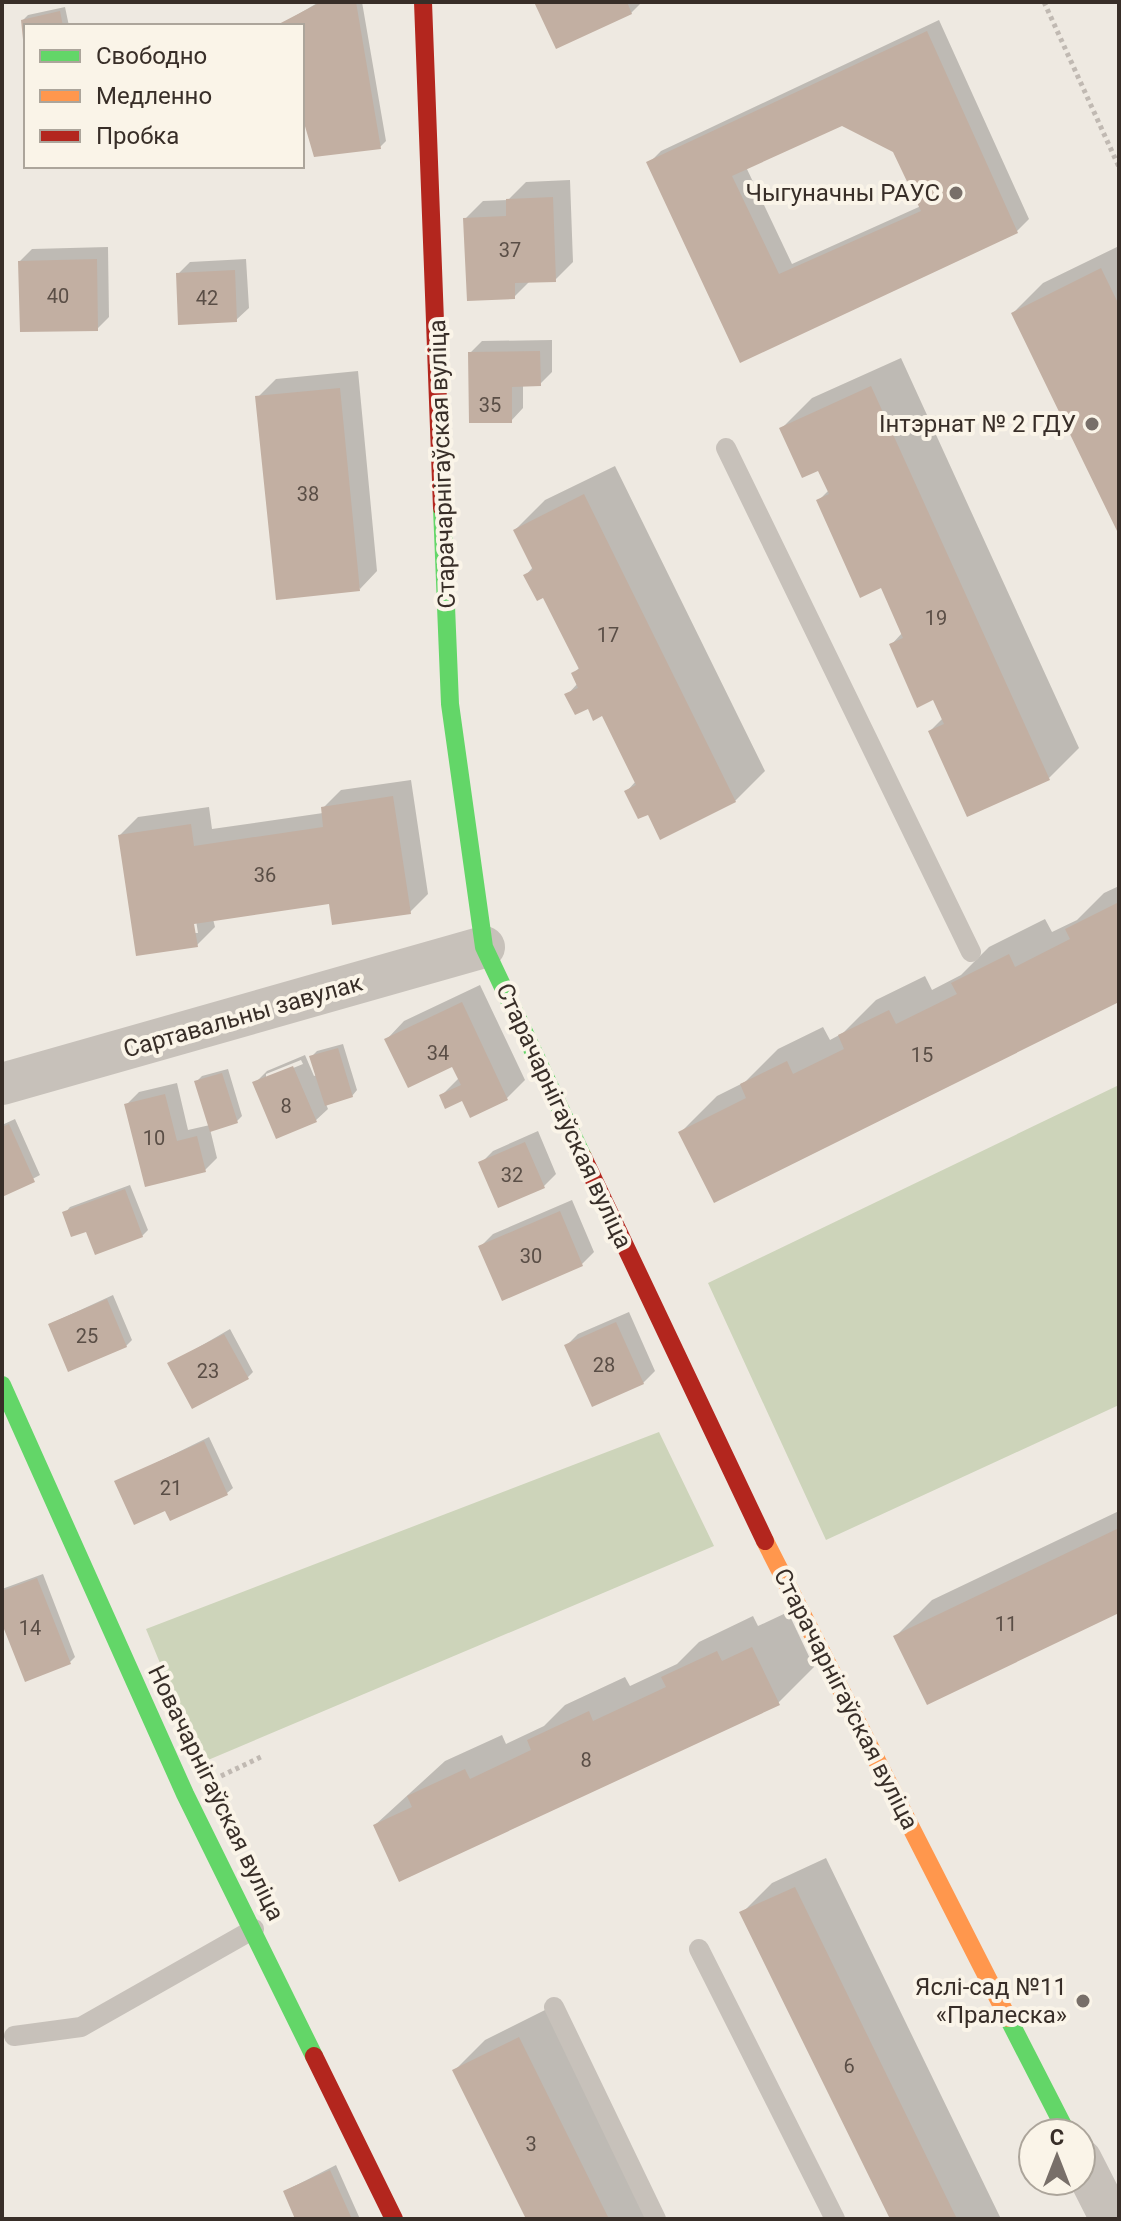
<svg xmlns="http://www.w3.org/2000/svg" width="1121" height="2221" font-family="Roboto,sans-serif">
<rect width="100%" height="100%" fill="#eee9e1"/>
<path fill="#cdd4ba" d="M1119,1085V1405L826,1540L708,1283Z
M659,1432L714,1546L201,1763L146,1629Z"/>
<path fill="#0003" fill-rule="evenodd" d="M319,2H362L386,141L380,147L302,109V26H278Z
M536,2H642L631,13Z
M65,7L69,26H26V49L23,20L28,15Z
M939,20L1029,219L1017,231L741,361L649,163L661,151ZM842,124L895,150L921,206L792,264L746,167Z
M570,180L573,262L555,280H531L514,297L465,219L483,201L508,200L526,182Z
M1119,246V530L1013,313L1043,283Z
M108,247L109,317L97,329L20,261L32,249Z
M246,259L249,308L236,320L178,274L190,262Z
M552,340V372L540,384L523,385V408L511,421L470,353L482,341Z
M901,358L1079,748L1049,778L930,731L943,718L934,698L891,645L903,632L882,586L818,501L829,490L819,468L782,428L812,398Z
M358,371L377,571L360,589L258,397L276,379Z
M615,466L765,771L735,801L649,812L627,791L636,781L603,713L567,695L578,683L573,674L580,667L544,595L526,575L533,567L515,530L545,500Z
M411,780L428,894L410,912L331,902L213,919L215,927L197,945L120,835L138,817L209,807L212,829L323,813V808L341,790ZM195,914L198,933H194L191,915Z
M1119,886V1000L681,1132L717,1096L745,1082L778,1049L823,1027L830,1040L843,1033L876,1000L925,976L932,990L961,975L989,947L1045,919L1052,932L1077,920L1104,893Z
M480,985L525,1080L507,1098L441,1096L459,1078L453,1064L387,1039L404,1021Z
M343,1044L357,1090L352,1096L326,1104L328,1109L315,1121L255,1083L267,1071L305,1055L314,1076L317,1075L311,1057L317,1051ZM301,1060L303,1064L266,1079V1074Z
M228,1069L242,1116L237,1121L210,1129L217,1158L205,1170L127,1104L139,1092L177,1083L188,1130L210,1125L196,1082L202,1076Z
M15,1119L40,1175L2,1195V1125Z
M538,1131L556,1174L544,1186L499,1205L481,1163L493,1151Z
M130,1185L148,1230L142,1236L87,1229L65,1213L70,1207Z
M572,1200L594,1252L582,1264L481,1246L493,1234Z
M113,1295L132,1340L126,1346L50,1324Z
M629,1312L655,1371L643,1383L566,1346L578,1334Z
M230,1329L253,1372L248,1377L170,1364Z
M209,1437L233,1488L227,1493L166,1508L117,1482Z
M1119,1511V1611L896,1636L932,1600Z
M43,1574L75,1657L70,1662L2,1618V1589Z
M788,1612L814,1667L778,1703L375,1825L445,1761L502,1735L506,1744L544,1726L565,1705L625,1677L630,1686L677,1664L699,1642L753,1616L758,1626Z
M826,1858L1001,2219H892L742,1913L772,1883Z
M549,2008L654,2219H529L455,2070L485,2040Z
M336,2165L360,2219H298L285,2191Z"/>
<path fill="#c2afa2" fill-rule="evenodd" d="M321,2H356L381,149L314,157L302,116V26H275Z
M534,2H627L632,14L556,49Z
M60,11L63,26H26L24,49L21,20Z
M927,31L1018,233L740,363L646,162ZM842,126L893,152L921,211L779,274L732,176Z
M553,197L556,282L515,283V299L467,301L463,218L506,216V199Z
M97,259L98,331L20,332L18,261Z
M1101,268L1119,305V535L1011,313Z
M235,270L237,322L178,325L176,273Z
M540,351L541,386L512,387V423H469L468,352Z
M871,386L1050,780L967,817L928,731L944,724L933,700L917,708L889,644L903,638L881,588L860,598L816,500L829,494L818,471L802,478L779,428Z
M340,388L360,591L276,600L255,396Z
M584,494L736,802L660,840L648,815L638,819L624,791L636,785L602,716L593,721L588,709L575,715L564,694L578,688L571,673L579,669L543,598L537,601L523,575L533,570L513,530Z
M393,796L411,914L332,925L329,904L194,924L198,947L136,956L118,835L191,824L194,846L323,827L321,807Z
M1119,902V1002L714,1203L678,1132L746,1098L740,1084L787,1061L793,1074L844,1049L838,1035L889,1010L896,1024L957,994L951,983L1009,954L1015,967L1070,939L1065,929Z
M462,1002L508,1100L470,1118L462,1101L445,1109L439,1095L461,1085L452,1067L408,1088L384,1039Z
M338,1048L353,1097L325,1106L309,1056Z
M293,1066L317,1122L276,1139L252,1082Z
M222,1073L238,1123L210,1132L194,1081Z
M165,1094L177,1141L197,1136L206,1172L145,1187L124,1104Z
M9,1124L35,1182L2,1197V1127Z
M525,1142L545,1188L498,1208L478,1162Z
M125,1189L143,1237L95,1255L86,1232L71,1237L62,1212Z
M560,1211L583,1266L502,1301L478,1246Z
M107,1299L127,1347L68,1372L48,1324Z
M616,1322L644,1384L592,1407L564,1345Z
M224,1334L249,1379L192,1409L167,1363Z
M204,1441L228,1495L170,1521L165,1511L134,1525L114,1481Z
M1119,1528V1613L927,1705L893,1636Z
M37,1578L71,1664L25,1682L2,1624V1591Z
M752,1647L780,1705L399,1882L373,1825L412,1807L407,1796L465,1769L470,1779L531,1750L527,1740L589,1711L593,1721L666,1687L661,1677L717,1651L722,1661Z
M795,1887L957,2219H890L739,1912Z
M519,2037L609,2219H526L452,2070Z
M330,2170L352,2219H295L283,2191Z"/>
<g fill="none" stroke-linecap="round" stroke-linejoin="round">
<path stroke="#c0b9b2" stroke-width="5" stroke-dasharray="4 4" stroke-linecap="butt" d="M1044,2L1119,167
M221,1776L263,1756"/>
<path stroke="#c7c1ba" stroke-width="20" d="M726,448L971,952
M699,1949L835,2219
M554,2007L656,2219
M14,2036L81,2027L254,1929"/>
<path stroke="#c7c1ba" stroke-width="42" d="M2,1084L484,947
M1081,2160L1111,2219"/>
<path stroke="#63d668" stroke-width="18" d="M442,508L450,704L484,947L583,1157
M2,1385L185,1794L314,2056
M1008,2018L1067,2133"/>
<path stroke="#ff974d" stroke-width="18" d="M765,1541L1008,2018"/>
<path stroke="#b3261e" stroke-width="18" d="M423,2L442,508
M583,1157L765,1541
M314,2056L394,2219"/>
</g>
<g fill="#786f69" stroke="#faf4e8" stroke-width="3">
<circle cx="956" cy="193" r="8"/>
<circle cx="1092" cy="424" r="8"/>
<circle cx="1083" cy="2001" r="8"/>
</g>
<g text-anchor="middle" stroke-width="8" stroke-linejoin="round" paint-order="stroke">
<g font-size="20" fill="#5a4e46">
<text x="510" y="257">37</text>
<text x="58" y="303">40</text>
<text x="207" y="305">42</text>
<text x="490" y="412">35</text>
<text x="308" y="501">38</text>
<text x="936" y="625">19</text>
<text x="608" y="642">17</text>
<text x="265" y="882">36</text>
<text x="438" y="1060">34</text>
<text x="922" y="1062">15</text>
<text x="286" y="1113">8</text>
<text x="154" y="1145">10</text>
<text x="512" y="1182">32</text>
<text x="531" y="1263">30</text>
<text x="87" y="1343">25</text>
<text x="604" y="1372">28</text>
<text x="208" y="1378">23</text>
<text x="171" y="1495">21</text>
<text x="1006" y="1631">11</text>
<text x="30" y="1635">14</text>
<text x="586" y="1767">8</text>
<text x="849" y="2073">6</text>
<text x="531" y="2151">3</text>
</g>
<g font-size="24" fill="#382e28" stroke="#faf4e8" text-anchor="end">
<text x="940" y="201">Чыгуначны РАУС</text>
<text x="1076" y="432">Інтэрнат № 2 ГДУ</text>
<text x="1067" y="1995">Яслі-сад №11<tspan x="1067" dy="28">«Пралеска»</tspan></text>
</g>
<g font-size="24" fill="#382e28" stroke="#faf4e8">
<text transform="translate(442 464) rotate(-92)" y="8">Старачарнігаўская вуліца</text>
<text transform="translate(243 1016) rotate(-16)" y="8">Сартавальны завулак</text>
<text transform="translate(564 1116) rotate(65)" y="8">Старачарнігаўская вуліца</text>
<text transform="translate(846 1699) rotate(63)" y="8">Старачарнігаўская вуліца</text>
<text transform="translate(216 1793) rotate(64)" y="8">Новачарнігаўская вуліца</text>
</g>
</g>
<rect width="1121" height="2221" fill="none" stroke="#382e28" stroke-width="8"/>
<rect x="24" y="24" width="280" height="144" fill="#faf4e8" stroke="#aca59b" stroke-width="2"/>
<rect x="40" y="50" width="40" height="12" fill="#63d668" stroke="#aca59b" stroke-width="2"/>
<text x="96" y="64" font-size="24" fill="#382e28">Свободно</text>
<rect x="40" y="90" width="40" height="12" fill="#ff974d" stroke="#aca59b" stroke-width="2"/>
<text x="96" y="104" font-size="24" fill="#382e28">Медленно</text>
<rect x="40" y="130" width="40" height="12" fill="#b3261e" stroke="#aca59b" stroke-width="2"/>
<text x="96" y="144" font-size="24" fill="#382e28">Пробка</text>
<g transform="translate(1057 2157)"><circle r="38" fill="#faf4e8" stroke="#aca59b" stroke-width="2"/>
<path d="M0-6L14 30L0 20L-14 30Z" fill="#786f69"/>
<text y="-12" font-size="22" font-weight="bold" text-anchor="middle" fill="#382e28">С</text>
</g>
</svg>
